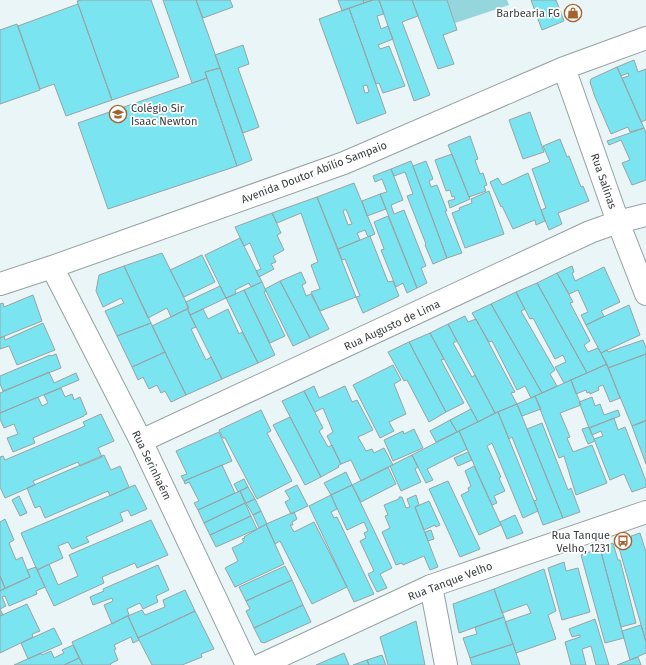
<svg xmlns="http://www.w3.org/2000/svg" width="646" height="665" font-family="'Fira Sans',sans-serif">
<rect width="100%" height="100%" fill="#e9f5f6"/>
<path fill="#95d5dc" d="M447,0H507L509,5L455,23Z"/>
<path fill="#7ae5f1" stroke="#98a3a4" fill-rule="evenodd" d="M82,0H151L179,77L112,100L77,1Z
M163,0H196L220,68L205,72L207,78L192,83Z
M196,0H230L233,7L203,18Z
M338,0H363L364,3L342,11Z
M363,0H373L364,3Z
M373,0H379L384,14L377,16L381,29L388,26L393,39L378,45L380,49L389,46L405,86L383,93L379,83L376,84L349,8Z
M379,0H412L418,16L402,22L430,95L414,101Z
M412,0H447L457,30L443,35L454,64L438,69Z
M531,0H556L564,21L542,30Z
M78,4L112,100L66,116L54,84L40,89L18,26Z
M349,8L386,113L357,124L319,19ZM367,85L369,92L365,93L363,86Z
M17,24L40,90L0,104V30Z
M243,45L249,64L238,68L259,127L243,133L215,55Z
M634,60L638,72L646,69V120L641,122L622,78L629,76L628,73L621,76L617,67Z
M617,67L644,128L630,132L628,127L611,134L595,97L590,82L591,79Z
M220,68L252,160L237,166L205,72Z
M207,78L237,166L108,209L78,123Z
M530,112L544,152L523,159L509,120Z
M644,128L646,133V180L632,185L622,163L630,160L621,140L609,145L607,141Z
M470,136L478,159L475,160L480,174L483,173L487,185L484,186L486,191L469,197L448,145Z
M560,139L567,157L569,156L581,187L583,186L589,201L558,213L562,224L549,230L541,210L546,208L532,169L550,162L543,146Z
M452,154L470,199L450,208L448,201L455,199L454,196L452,197L450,190L446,191L435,160Z
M411,161L447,258L433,264L425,245L426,244L407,196L413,194L405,172L394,176L391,169Z
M426,161L433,179L429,181L431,187L437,185L447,211H445L462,253L447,258L413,166Z
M391,169L403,200L391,205L394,214L404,210L426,266L421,268L427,283L417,288L380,194L387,192L382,179L375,182L373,176Z
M528,173L545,221L536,225L535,220L513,229L502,206L501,207L490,182L498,178L502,185Z
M354,183L375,234L368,237L365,230L357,233L360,240L338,249L317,197ZM346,209L352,224L348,225L343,211Z
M489,191L504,234L465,248L452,213L460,210L459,208L472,203L471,199Z
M380,194L386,209L367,216L362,201Z
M317,197L356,297L320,311L311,292L320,289L311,265L318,262L301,213L277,223L272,213Z
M272,213L281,233L277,235L284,250L273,256L276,262L271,264L274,269L259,277L256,271L261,269L250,243L244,246L235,227Z
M388,216L417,288L407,293L403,283L396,287L381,250L384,249L374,222Z
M370,236L388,282L393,281L399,296L363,313L356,297L360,296L345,259L342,260L338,249Z
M240,238L262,282L251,287L249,283L235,290L236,294L226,298L205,255Z
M162,253L189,308L171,317L167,308L148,318L124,266Z
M202,255L215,282L184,297L170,270Z
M124,266L151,323L117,336L105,311L124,303L121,298L103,307L96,291L99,275Z
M572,266L574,272L572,273L575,281L604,267L620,302L601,311L604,316L586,325L581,315L588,312L578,290L569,294L557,273Z
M301,272L306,283L302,285L306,296L311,294L329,329L310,338L280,281Z
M557,273L573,302L570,303L590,341L584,345L588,352L598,348L607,364L587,373L537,283Z
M280,281L310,338L293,346L265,289Z
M262,282L266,291L264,292L285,336L270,343L244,290Z
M537,283L587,373L564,383L555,367L566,362L563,355L555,359L533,318L530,319L516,292Z
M220,286L226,298L190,315L186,302Z
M244,290L275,355L258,363L226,298Z
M516,292L525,309L521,311L555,370L550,374L557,386L542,393L491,304Z
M33,295L42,321L0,338V304L3,303L4,307Z
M491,304L542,393L531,398L525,386L517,390L492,341L489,342L472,313Z
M629,305L640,335L601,353L586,325Z
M187,309L196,327L191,329L206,360L211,357L222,379L186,395L152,326Z
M203,309L208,319L228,309L239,334L242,332L258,363L222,379L190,315Z
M465,316L468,322L476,319L515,392L511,393L517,404L495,413L448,324Z
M43,323L55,350L17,365L9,346L0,349V338L4,336L5,340Z
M151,323L165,352L132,367L117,336Z
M448,324L457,341L453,343L472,377L475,375L495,413L478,422L430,333Z
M430,333L444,359L441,360L464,403L446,412L409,342Z
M643,340L646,348V354L608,368L601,353L607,350L608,352Z
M409,342L446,412L429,422L407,380L404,381L388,352Z
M165,352L186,395L171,402L165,391L161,393L157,385L149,389L143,377L138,380L132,367Z
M56,354L61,368L3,391L0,384V376L50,355L51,356Z
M646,354V420L632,426L608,368Z
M607,364L620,398L610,402L603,385L598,387L599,390L590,394V392L587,393L586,390L576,394L571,380Z
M393,365L401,380L394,384L406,414L389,422L394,431L380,438L353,385Z
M49,372L54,383L76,373L79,380L0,413V393Z
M571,380L581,405L560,413L570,437L567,438L573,452L592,445L607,483L576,495L564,456L559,458L535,396Z
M314,386L319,398L345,386L352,402L357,400L373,430L358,437L366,451L372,449L374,453L384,448L393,465L361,481L351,460L341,464L327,436L333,432L323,408L315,412L304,391Z
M61,388L65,397L72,394L74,400L80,397L87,414L84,415V416L33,438L35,443L13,452L7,438L18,434L14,424L4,428L0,419V413L38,397L42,406L48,403L44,395Z
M304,391L323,428L319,431L328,447L332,445L341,464L338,466L339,467L321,477L282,401Z
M535,396L541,409L522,416L517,404Z
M592,397L595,406L600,404L604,415L618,410L620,416L589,428L579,402Z
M517,404L563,518L543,525L534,501L537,500L512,437L509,439L498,412Z
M471,409L478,422L457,432L450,420Z
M261,410L271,431L267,433L292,481L257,499L225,438H223L219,430Z
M498,412L538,511L523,518L492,443L487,446L501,477L499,478L505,491L494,496L497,503L492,505L459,431Z
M101,414L114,441L98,448L102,457L80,466L78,462L33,481L35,485L5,498L0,487V457L3,456L5,460L85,426L83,422Z
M290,417L321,477L305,485L273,425Z
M614,418L618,430L625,427L646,481V487L632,492L624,474L610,480L594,439L603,436L601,431L592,435L589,428Z
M450,420L457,432L436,442L430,431Z
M646,421V464L632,426Z
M542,423L568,490L571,488L580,512L563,518L527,429Z
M589,427L595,441L588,444L582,429Z
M414,429L423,448L393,461L384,440L403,431L404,434Z
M459,431L467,449L427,469L433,480L426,483L412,455Z
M219,432L232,461L184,481L181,476L187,474L176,451Z
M468,452L472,460L458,466L454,458Z
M104,455L111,470L120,466L129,487L110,496L108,491L45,518L40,506L35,508L27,488Z
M412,455L418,467L415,469L421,482L401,491L390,466Z
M222,465L235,493L198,510L194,503L199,501L189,482L185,484L184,481Z
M474,466L501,525L479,535L461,495L469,491L468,488L471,486L465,471Z
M388,467L396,484L361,502L352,485Z
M346,472L352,485L331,495L324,483Z
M244,479L248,487L238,492L234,484Z
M448,481L480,549L460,557L429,489Z
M135,485L147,509L131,516L128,510L120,513L123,521L86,537L89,542L72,549L68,542L58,546L63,558L37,570L21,533Z
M297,485L308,506L291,514L285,502L290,499L285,491Z
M352,485L392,568L380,574L387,588L377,592L368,574L374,571L360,541L366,538L364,533L368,531L364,522L347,530L331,495Z
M248,487L255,499L246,503L240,491Z
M240,491L245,503L204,523L198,510Z
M331,495L337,509L331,512L334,518L337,517L374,594L354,602L309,506Z
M416,495L419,505L415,507L438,567L430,570L424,556L403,565L402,563L396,565L382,532L390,528L385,516L388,515L384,505L399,499V497H402L406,508L410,507L407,499Z
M19,496L27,513L20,516L12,500Z
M255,499L261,511L253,515L246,503Z
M429,501L440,525L436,527L435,525L424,530L415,507Z
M245,503L251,516L210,535L204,523Z
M261,511L267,524L259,528L253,515Z
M294,512L297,519L292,522L293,525H290L294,532L314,522L347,587L312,604L280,541L275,544L266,524Z
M515,515L523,533L507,539L500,522Z
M251,516L257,529L216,547L210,535Z
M5,519L14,540L9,543L16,560L22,557L30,577L5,588L0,576V522Z
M151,520L168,555L137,568L135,563L102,577L104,583L54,606L37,570L49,564L58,585L78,576L69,555Z
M266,524L284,564L235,587L225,568L238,561L232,548L244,542L242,539L245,538L244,537Z
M431,530L434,539L428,541L425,532Z
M640,533L646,552V642L617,541Z
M613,543L618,560H620L636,623L621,627L600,548Z
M600,548L624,638L605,643L581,555Z
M564,562L566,571L578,568L590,612L562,620L548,568Z
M158,565L169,590L156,596L158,602L143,609L140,603L127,609L129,615L112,624L104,605L113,601L112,598L93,605L90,597L104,591L103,589Z
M285,566L292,580L246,601L239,587Z
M36,567L45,587L36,591L37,594L9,606L5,596L2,597L6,606L0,609L3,615L0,616V591L30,577L27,570Z
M544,569L556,611L548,615L556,639L516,653L505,622L531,613L527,604L502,613L494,589Z
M0,576L5,588L0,591Z
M292,580L303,605L254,628L246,611L250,609L246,601Z
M494,589L504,617L459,633L453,604Z
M185,590L195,611L138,638L128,616L142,610L145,615L165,607L163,600Z
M27,604L40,631L32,634L33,637L0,653V616Z
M303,605L311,622L264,643L261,642L254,628Z
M195,611L214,649L201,654L202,657L182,665H152L138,638Z
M128,616L139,640L133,643L131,637L114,645L116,649L114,650L118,660L110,664L111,665H83L72,642Z
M504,617L513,644L470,658L463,638L477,634L475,627Z
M595,619L609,665H596L591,646L582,649L586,665H571L565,642L580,637V635L572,637L569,629Z
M416,621L425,665H388L380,637Z
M641,625L646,642V653L630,660L622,631Z
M54,628L62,644L28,659L21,643Z
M513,644L520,665H472L470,658Z
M73,645L79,658L64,665H14L41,653L42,655L51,651L54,658L64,653L62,650Z
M344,653L349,665H316Z
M382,655L386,665H369L367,660Z
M638,657L641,665H617L630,660Z
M79,658L83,665H64Z
M367,660L369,665H353Z"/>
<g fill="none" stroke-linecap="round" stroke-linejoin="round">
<defs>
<path id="street" d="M564,68L618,222L646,294
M52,267L141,441L247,665
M0,284L52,267L344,163L564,68L646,38
M141,441L590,232L618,222L646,215
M431,586L446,665"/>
<path id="secondary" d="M261,665L431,586L646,512"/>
</defs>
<use href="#street" stroke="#96a1a2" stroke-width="24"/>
<use href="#secondary" stroke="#96a1a2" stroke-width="24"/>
<use href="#street" stroke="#fff" stroke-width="22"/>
<use href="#secondary" stroke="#fff" stroke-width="22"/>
</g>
<defs>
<symbol id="shop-ring" viewBox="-11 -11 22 22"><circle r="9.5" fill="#fff" stroke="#a56230" stroke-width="1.5"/><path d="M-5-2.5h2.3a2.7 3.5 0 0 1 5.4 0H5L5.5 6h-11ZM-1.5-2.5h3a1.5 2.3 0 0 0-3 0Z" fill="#a56230"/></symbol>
<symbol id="school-ring" viewBox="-11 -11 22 22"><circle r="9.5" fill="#fff" stroke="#a56230" stroke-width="1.5"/><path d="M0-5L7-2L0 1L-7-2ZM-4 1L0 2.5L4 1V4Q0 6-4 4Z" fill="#a56230"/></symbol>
<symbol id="bus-ring" viewBox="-11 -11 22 22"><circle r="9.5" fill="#fff" stroke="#a56230" stroke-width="1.5"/><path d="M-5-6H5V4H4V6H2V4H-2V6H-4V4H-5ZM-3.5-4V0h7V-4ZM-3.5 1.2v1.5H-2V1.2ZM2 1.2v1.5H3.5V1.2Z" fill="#a56230"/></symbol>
</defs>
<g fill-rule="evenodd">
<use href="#shop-ring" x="563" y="3" width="20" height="20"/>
<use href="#school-ring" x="108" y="104" width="20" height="20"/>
<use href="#bus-ring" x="613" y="531" width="20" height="20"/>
</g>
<g text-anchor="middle" stroke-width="3.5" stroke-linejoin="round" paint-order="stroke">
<g font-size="11" fill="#393d3e" stroke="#fff" text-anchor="end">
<text x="560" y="17">Barbearia FG</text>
<text x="131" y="112" text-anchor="start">Colégio Sir<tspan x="131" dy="13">Isaac Newton</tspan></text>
<text x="610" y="539">Rua Tanque<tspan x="610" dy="13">Velho, 1231</tspan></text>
</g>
<g font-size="11" fill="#393d3e" stroke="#fff">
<text transform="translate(314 172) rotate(-21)" y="4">Avenida Doutor Abílio Sampaio</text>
<text transform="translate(604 181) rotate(71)" y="4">Rua Salinas</text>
<text transform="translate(392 325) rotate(-25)" y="4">Rua Augusto de Lima</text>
<text transform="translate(152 465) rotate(64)" y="4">Rua Serinhaém</text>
<text transform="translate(450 581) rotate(-21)" y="4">Rua Tanque Velho</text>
</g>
</g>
</svg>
